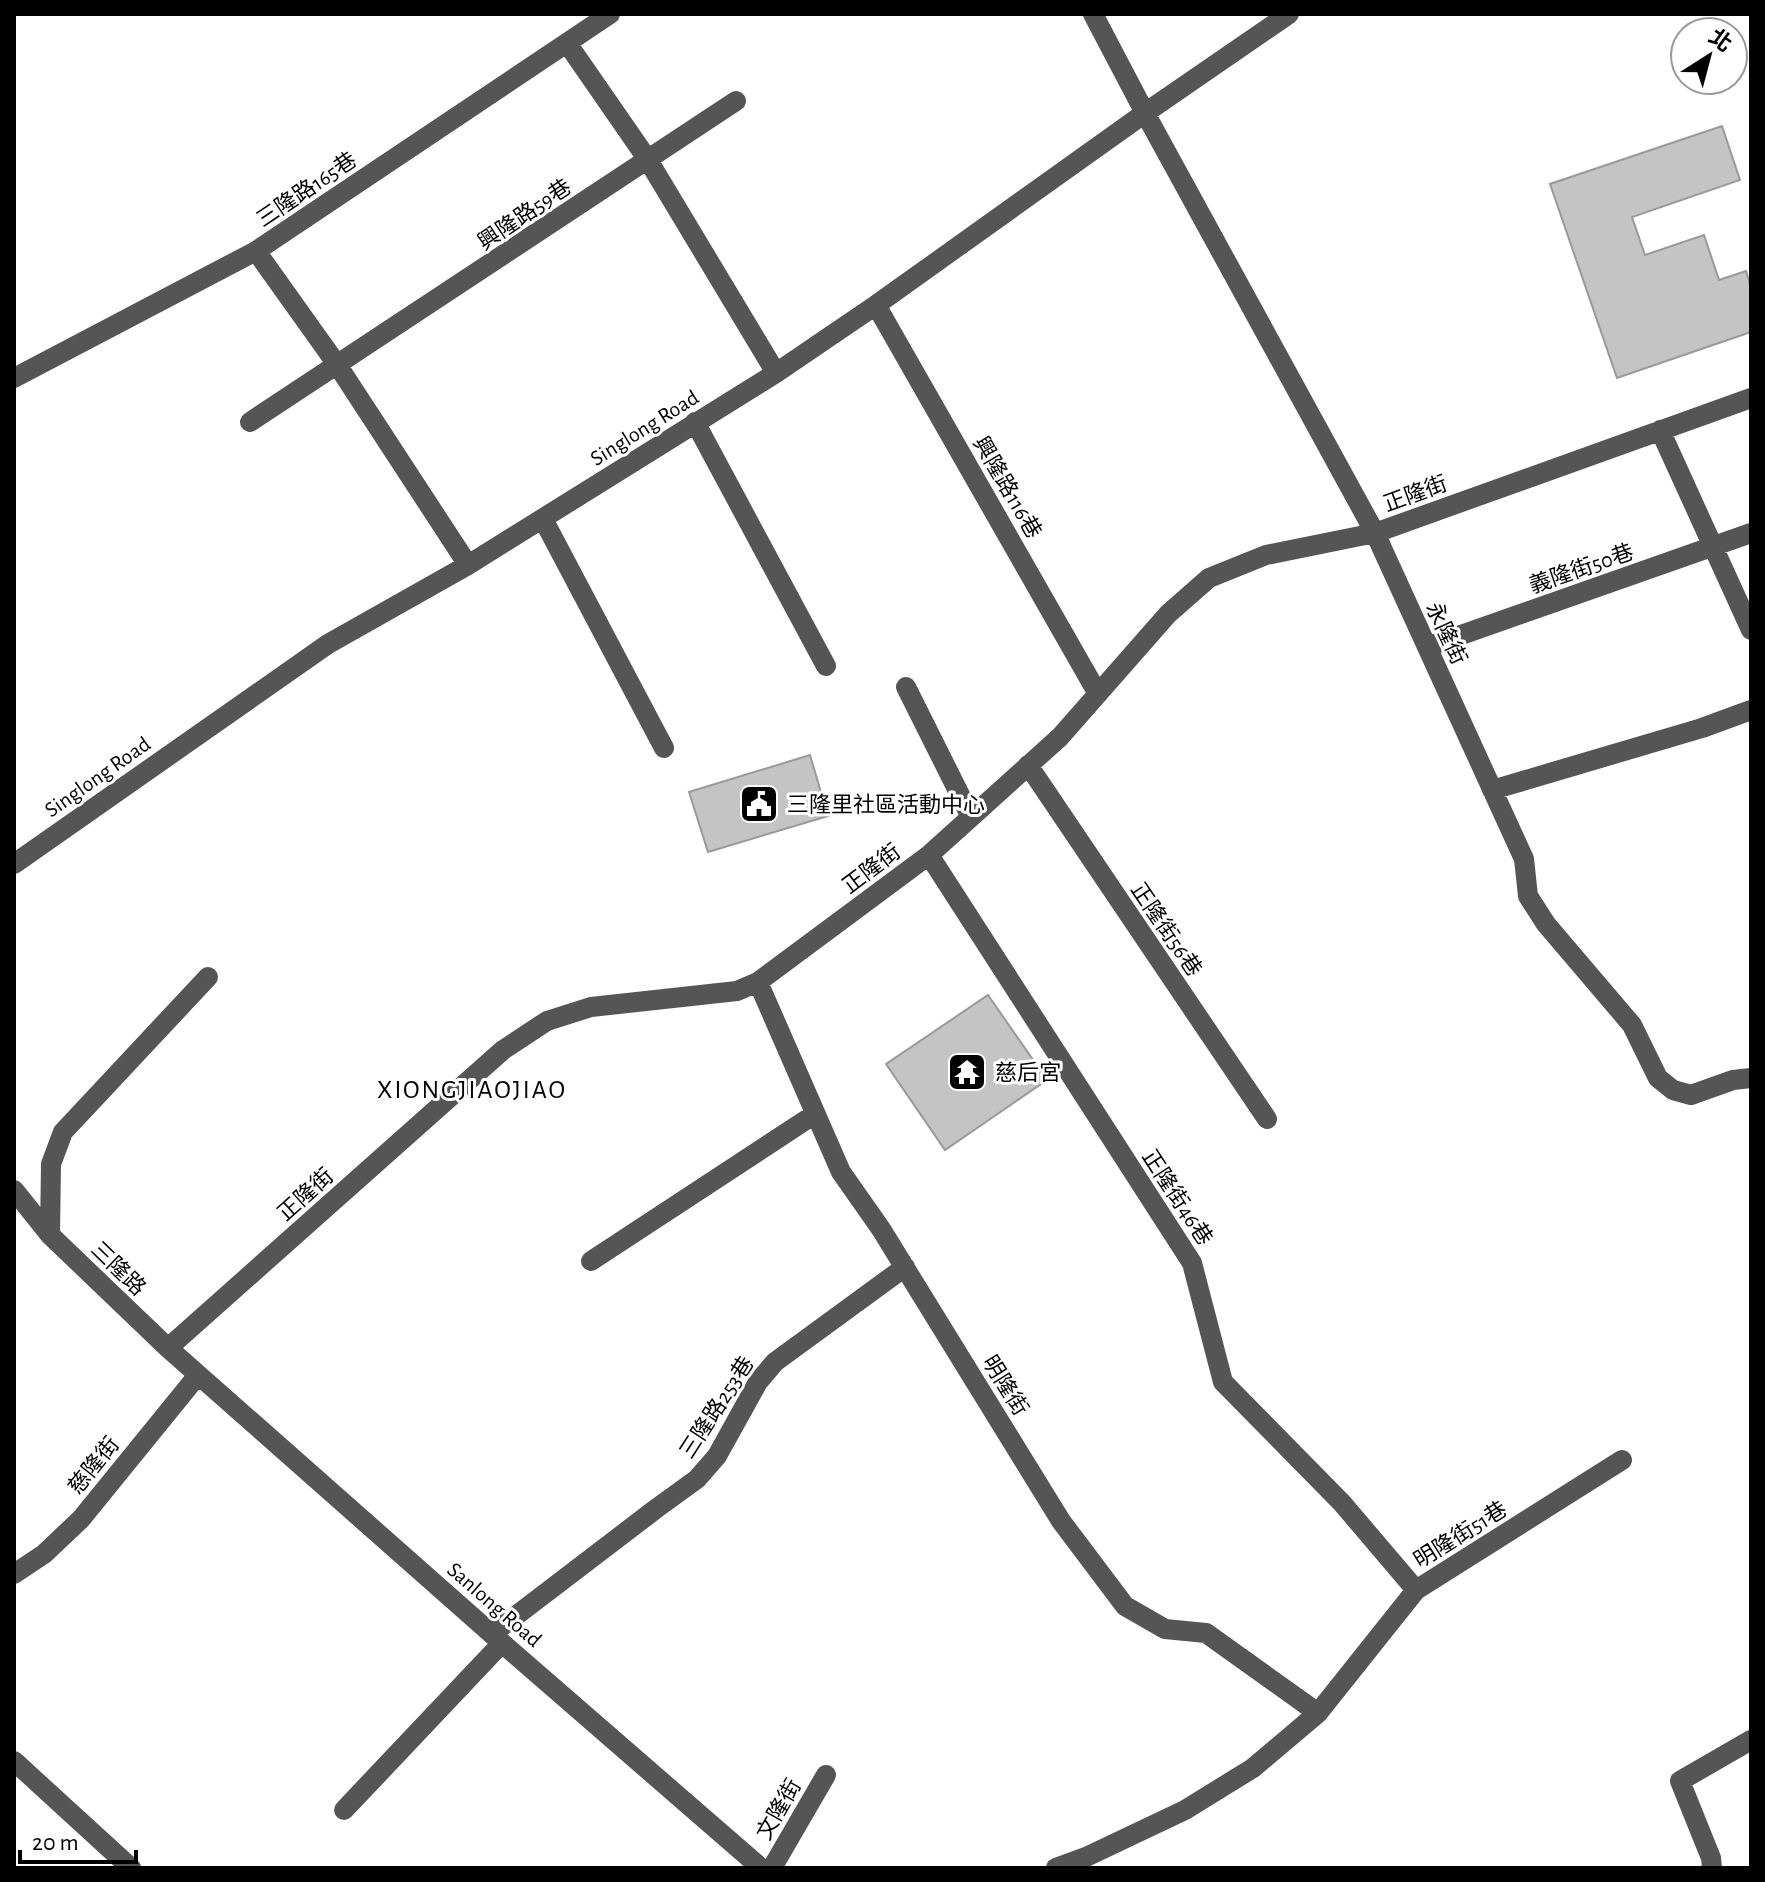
<svg xmlns="http://www.w3.org/2000/svg" width="1765" height="1882" font-family="'Alegreya Sans','Noto Sans TC',sans-serif">
<rect width="100%" height="100%" fill="#fff"/>
<path fill="#c4c4c4" stroke="#999" stroke-width="2" d="M1722,126L1740,180L1632,217L1645,255L1704,235L1719,280L1746,271L1751,287V332L1617,378L1550,184Z
M810,755L828,816L708,852L689,792Z
M988,995L1047,1080L945,1150L886,1064Z"/>
<g fill="none" stroke-linecap="round" stroke-linejoin="round">
<path stroke="#555" stroke-width="20" d="M1093,14L1145,113L1375,533L1524,859L1528,896L1546,924L1632,1025L1658,1078L1673,1090L1691,1095L1733,1080L1751,1078
M567,43L648,160L776,373
M256,251L338,366L468,565
M876,305L1098,694
M14,378L256,251L610,14
M250,422L736,101
M695,422L826,666
M1660,430L1751,630
M543,519L664,748
M1427,647L1751,533
M906,687L971,817
M1028,765L1267,1119
M1492,790L1702,728L1751,710
M929,855L1192,1263L1223,1382L1342,1503L1416,1590
M14,864L328,644L468,565L776,373L876,305L1145,113L1289,14
M758,982L841,1172L881,1229L1061,1521L1125,1606L1165,1629L1206,1633L1318,1713
M14,1190L50,1235L168,1348L502,1643L761,1868
M50,1235L51,1164L63,1132L208,977
M591,1261L815,1114
M168,1348L503,1050L547,1021L591,1007L737,991L758,982L929,855L1060,737L1168,614L1209,578L1266,555L1375,533L1751,398
M14,1574L44,1554L81,1519L198,1375
M492,1634L657,1508L697,1479L717,1456L758,1382L775,1362L905,1267
M14,1761L131,1868
M344,1810L502,1643
M772,1868L826,1775
M1056,1868L1086,1857L1185,1810L1253,1768L1318,1713L1416,1590L1622,1460
M1712,1868L1711,1858L1680,1781L1751,1740"/>
</g>
<defs>
<symbol id="civic-square" viewBox="-11 -11 22 22"><rect x="-9" y="-9" width="18" height="18" rx="4" fill="#000" stroke="#fff"/><path d="M-.6-6.5H3V-4.5H.6V-3L4-1V1h2V6H-6V1h2V-1L-.6-3ZM-1.2 2.5V6h2.4V2.5Z" fill="#fff"/></symbol>
<symbol id="temple-square" viewBox="-11 -11 22 22"><rect x="-9" y="-9" width="18" height="18" rx="4" fill="#000" stroke="#fff"/><path d="M0-6L5-2H3V0L6.5 2.5H4V6H1.5V3h-3V6H-4V2.5H-6.5L-3 0V-2H-5Z" fill="#fff"/></symbol>
</defs>
<g fill-rule="evenodd">
<use href="#civic-square" x="737" y="782" width="44" height="44"/>
<use href="#temple-square" x="945" y="1050" width="44" height="44"/>
</g>
<g text-anchor="middle" stroke-width="6" stroke-linejoin="round" paint-order="stroke">
<g font-size="22" fill="#000" stroke="#fff">
<text transform="translate(306 189) rotate(-34)" y="8">三隆路165巷</text>
<text transform="translate(524 214) rotate(-34)" y="8">興隆路59巷</text>
<text transform="translate(644 427) rotate(-32)" y="8">Singlong Road</text>
<text transform="translate(1008 487) rotate(60)" y="8">興隆路116巷</text>
<text transform="translate(1415 493) rotate(-20)" y="8">正隆街</text>
<text transform="translate(1581 568) rotate(-19)" y="8">義隆街50巷</text>
<text transform="translate(1447 633) rotate(65)" y="8">永隆街</text>
<text transform="translate(97 776) rotate(-35)" y="8">Singlong Road</text>
<text transform="translate(871 868) rotate(-37)" y="8">正隆街</text>
<text transform="translate(1167 929) rotate(56)" y="8">正隆街56巷</text>
<text transform="translate(305 1194) rotate(-42)" y="8">正隆街</text>
<text transform="translate(1178 1197) rotate(57)" y="8">正隆街46巷</text>
<text transform="translate(119 1268) rotate(44)" y="8">三隆路</text>
<text transform="translate(1006 1385) rotate(58)" y="8">明隆街</text>
<text transform="translate(716 1407) rotate(-57)" y="8">三隆路253巷</text>
<text transform="translate(93 1465) rotate(-51)" y="8">慈隆街</text>
<text transform="translate(1460 1534) rotate(-32)" y="8">明隆街51巷</text>
<text transform="translate(495 1604) rotate(41)" y="8">Sanlong Road</text>
<text transform="translate(778 1809) rotate(-60)" y="8">文隆街</text>
</g>
<g font-size="22" fill="#000" stroke="#fff" text-anchor="start">
<text x="787" y="812">三隆里社區活動中心</text>
<text x="995" y="1080">慈后宮</text>
</g>
<g font-size="26" letter-spacing="2" fill="#000" stroke="#fff">
<text x="472" y="1098">XIONGJIAOJIAO</text>
</g>
</g>
<rect width="1765" height="1882" fill="none" stroke="#000000" stroke-width="32"/>
<g transform="translate(1709 56) rotate(36)"><circle r="38" fill="#ffffff" stroke="#999999" stroke-width="2"/>
<path d="M0-6L14 30L0 20L-14 30Z" fill="#000000"/>
<text y="-12" font-size="22" font-weight="bold" text-anchor="middle" fill="#000000">北</text>
</g>
<path d="M20 1850v12h116v-12" fill="none" stroke="#000000" stroke-width="4"/>
<text x="32" y="1850" font-size="24" fill="#000000" stroke="#ffffff" stroke-width="6" paint-order="stroke">20 m</text>
</svg>
